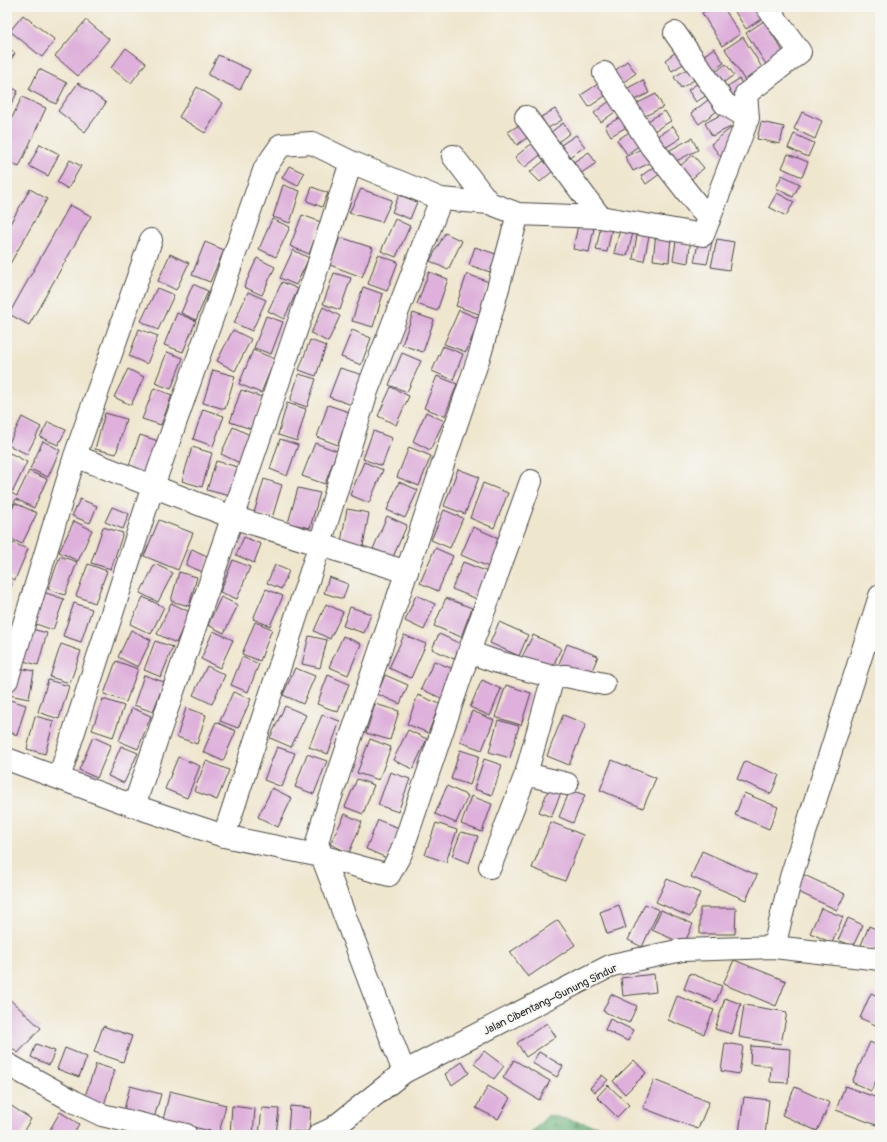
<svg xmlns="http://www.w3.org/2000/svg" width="887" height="1142" font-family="Pangolin,sans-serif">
<defs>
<pattern id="forest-firs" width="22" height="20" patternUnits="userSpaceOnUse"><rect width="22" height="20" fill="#65af77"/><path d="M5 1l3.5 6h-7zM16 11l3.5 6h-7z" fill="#538f62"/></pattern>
</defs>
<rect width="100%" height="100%" fill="#f6f6f2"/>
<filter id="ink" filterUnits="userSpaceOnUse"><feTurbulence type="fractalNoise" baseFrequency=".025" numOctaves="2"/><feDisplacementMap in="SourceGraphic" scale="8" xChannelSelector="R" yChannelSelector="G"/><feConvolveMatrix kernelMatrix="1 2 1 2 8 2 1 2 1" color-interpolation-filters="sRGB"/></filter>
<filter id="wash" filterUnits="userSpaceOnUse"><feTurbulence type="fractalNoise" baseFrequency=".012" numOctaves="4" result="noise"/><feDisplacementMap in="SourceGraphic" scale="16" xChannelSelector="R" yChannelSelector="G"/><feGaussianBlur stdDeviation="0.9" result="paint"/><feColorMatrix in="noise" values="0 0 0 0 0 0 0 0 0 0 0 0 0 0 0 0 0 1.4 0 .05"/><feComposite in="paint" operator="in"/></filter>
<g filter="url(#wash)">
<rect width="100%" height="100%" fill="#efe6ce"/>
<path fill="url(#forest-firs)" stroke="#486d51" d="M548,1115L639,1135H529Z"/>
<g id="blocks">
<path fill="#deb0db" d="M712,7H723L740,34L722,46L702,13Z
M732,7H758L764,17L746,29Z
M23,15L55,40L42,57L10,31Z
M86,20L109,39L78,76L55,56Z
M764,21L784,53L766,64L746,33Z
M743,37L763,69L745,81L725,49Z
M126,48L146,63L131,83L111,68Z
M714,48L724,63L709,73L699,59Z
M7,49L15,53L7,66Z
M680,49L688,61L672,71L665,60Z
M218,55L250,70L240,90L208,75Z
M627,61L636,73L621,84L612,73Z
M726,64L734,75L717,87L709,77Z
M692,66L699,77L681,88L674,77Z
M39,69L67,83L56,104L29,90Z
M704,79L712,92L696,102L688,90Z
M739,79L748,93L730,104L721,90Z
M643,80L649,93L631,102L624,90Z
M78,83L106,103L85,132L58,111Z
M598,84L605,96L589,107L581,95Z
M7,85L18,91L7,113Z
M197,87L223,103L205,133L179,117Z
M656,94L663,107L643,117L636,104Z
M22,97L46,108L19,167L7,161V128Z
M712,97L720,109L699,124L691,113Z
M611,100L619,109L601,122L594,113Z
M555,109L562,120L548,128L541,117Z
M665,111L671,121L652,132L646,122Z
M728,111L735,125L712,136L705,123Z
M802,112L822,121L815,139L794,129Z
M624,115L630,125L611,136L605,126Z
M524,122L532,134L517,145L508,132Z
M761,122L784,127L780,144L757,139Z
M563,123L570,133L553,146L546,136Z
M673,126L681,138L663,149L656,137Z
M731,128L737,139L721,157L711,144Z
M634,129L643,143L627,154L617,140Z
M794,134L814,143L808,157L788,148Z
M576,135L585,147L566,159L558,147Z
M692,138L698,150L676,161L670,150Z
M535,141L544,152L524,168L515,157Z
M40,144L59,154L48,176L29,166Z
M645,147L652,162L633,171L625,157Z
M589,152L596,163L577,176L569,165Z
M788,154L808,162L802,177L782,168Z
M693,155L704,168L687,183L675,170Z
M70,160L81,166L68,189L57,182Z
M545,160L554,170L540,182L530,172Z
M659,163L664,171L646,184L641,176Z
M289,166L304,173L298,186L282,178Z
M782,175L800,184L793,197L776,188Z
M283,185L300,191L290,223L273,217Z
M312,187L328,193L322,207L307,201Z
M30,189L47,199L7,269V229Z
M361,189L392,200L382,222L349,213Z
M777,193L794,202L786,216L769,207Z
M399,195L417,202L410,219L392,212Z
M70,205L91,216L29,325L9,314Z
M302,215L321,222L309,254L290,246Z
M272,219L290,227L276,257L259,249Z
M395,219L410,226L396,257L381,251Z
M579,220L595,223L589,252L573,249Z
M602,220L613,223L607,252L596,250Z
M621,226L634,229L627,256L614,253Z
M638,229L650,231L644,261L633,259Z
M445,233L462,241L448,270L430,261Z
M656,233L671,235L669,262L653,260Z
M677,235L691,237L688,263L673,260Z
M700,235L713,238L707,264L694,262Z
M340,237L373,248L362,277L330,265Z
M717,239L734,242L729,270L711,267Z
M205,242L224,250L210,282L192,275Z
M475,247L496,254L490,272L469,265Z
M293,250L309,258L296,285L280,278Z
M170,254L189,263L176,290L158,281Z
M378,255L398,262L387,291L368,284Z
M257,258L275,267L262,295L244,287Z
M429,272L448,279L437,311L417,304Z
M334,273L351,278L340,310L323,304Z
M467,274L489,282L479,314L456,306Z
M282,282L298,289L284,319L268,311Z
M193,284L208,291L196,320L181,313Z
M363,287L383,294L373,327L352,321Z
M157,288L174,295L158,330L141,321Z
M248,292L266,300L252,331L234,323Z
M323,307L340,316L328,342L311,333Z
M459,310L480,319L466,352L444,344Z
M177,313L196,321L183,352L164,345Z
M413,313L434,320L423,352L402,345Z
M266,316L283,322L271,354L254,348Z
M139,329L158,336L147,364L129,356Z
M233,330L251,339L235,371L217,361Z
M352,330L371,338L361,365L341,357Z
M310,340L326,346L316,376L299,370Z
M443,346L463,354L453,380L432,371Z
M253,350L275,359L261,393L239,384Z
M167,352L183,358L171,389L155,383Z
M402,353L421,361L407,392L389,385Z
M340,368L363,375L352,405L329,397Z
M128,369L144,377L131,405L114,397Z
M213,370L235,376L225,409L203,403Z
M299,374L316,379L307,407L290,401Z
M437,376L457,384L445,416L424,408Z
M391,387L409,396L396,425L378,416Z
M154,388L172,395L161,425L142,419Z
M241,390L262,397L251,429L230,422Z
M287,403L306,409L297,441L278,435Z
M328,405L349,412L338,445L317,437Z
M203,409L224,416L213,446L193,439Z
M426,412L444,421L430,450L413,441Z
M105,413L126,419L116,454L95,449Z
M22,417L41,427L27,454L8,445Z
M48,422L66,430L58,445L40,437Z
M233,427L252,436L240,463L221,454Z
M373,431L392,438L382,466L363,459Z
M140,435L158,441L146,475L128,468Z
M280,439L298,445L287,476L270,469Z
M43,441L60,450L48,477L30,469Z
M315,443L337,451L325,484L302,476Z
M192,447L212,453L202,487L182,481Z
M409,447L431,456L419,486L397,477Z
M10,453L27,462L13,491L7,488V458Z
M216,461L238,467L230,496L207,490Z
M364,462L383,470L369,503L350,495Z
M458,469L479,477L465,514L444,506Z
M29,471L47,479L34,508L16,499L7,517V491L17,496Z
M264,479L282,485L272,518L254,513Z
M399,482L418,490L405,518L387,510Z
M483,483L508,493L494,528L470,518Z
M298,488L320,493L310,528L288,523Z
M80,499L97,506L90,523L72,516Z
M15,503L37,513L22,544L7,537V520Z
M112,507L129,514L123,529L105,522Z
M347,509L369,513L363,546L341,542Z
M444,510L463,518L450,548L431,540Z
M387,516L407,525L393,557L373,549Z
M159,520L193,533L178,570L144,556Z
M74,521L92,530L78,561L59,552Z
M103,527L123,533L111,569L91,563Z
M473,527L503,540L491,568L461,555Z
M244,537L261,544L254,563L236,555Z
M8,541L28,549L15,580L7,576Z
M435,548L453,556L438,591L420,583Z
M192,549L209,557L203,572L186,565Z
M60,556L77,562L65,595L48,589Z
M233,560L250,567L237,599L220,592Z
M463,562L488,572L477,599L452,589Z
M88,564L107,571L95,603L76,596Z
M155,564L173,573L158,602L140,593Z
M275,565L289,571L281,589L267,583Z
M179,572L197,577L189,606L171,601Z
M329,577L348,584L343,599L324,593Z
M7,582L12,584L7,594Z
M266,589L283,596L270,626L253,619Z
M43,592L64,599L53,630L33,623Z
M416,595L435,604L424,630L405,621Z
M143,597L164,607L151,634L130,624Z
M221,597L238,605L224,633L208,625Z
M446,598L472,608L461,637L434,626Z
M74,603L92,609L81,642L63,636Z
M171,603L190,612L176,643L157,634Z
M326,604L343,612L330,639L314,631Z
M350,607L371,614L364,633L343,626Z
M255,622L272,629L260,661L242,654Z
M499,622L528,635L519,656L490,643Z
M28,628L47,633L38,665L20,660Z
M131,630L151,640L138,667L118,657Z
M213,631L233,640L220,668L201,659Z
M439,634L461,644L454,659L432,649Z
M404,635L426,644L411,678L389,668Z
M533,635L561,648L551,671L522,657Z
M309,636L327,640L320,668L302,664Z
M343,636L361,644L348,675L329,667Z
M155,641L173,647L161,677L144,670Z
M61,644L81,651L70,683L50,677Z
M567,644L598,656L589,678L558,666Z
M242,657L259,664L248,692L231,685Z
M116,661L138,669L126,702L104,694Z
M434,661L455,670L443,699L421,689Z
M207,666L225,675L212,704L193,695Z
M15,667L34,671L29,699L9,695Z
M295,668L315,676L303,704L283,695Z
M144,675L164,682L153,712L134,705Z
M328,675L349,684L338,712L317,704Z
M385,675L408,685L400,704L377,694Z
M48,680L69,686L59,719L38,712Z
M482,680L501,689L490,716L470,707Z
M506,685L531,693L521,725L495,717Z
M233,692L251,699L238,728L220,721Z
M418,695L440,704L428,733L407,724Z
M7,699L26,705L17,735L7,731Z
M103,699L124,706L113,737L92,730Z
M375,704L399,711L390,740L366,733Z
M285,706L306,715L291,747L270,738Z
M132,708L151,716L138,749L119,741Z
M186,708L206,715L197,744L177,737Z
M472,711L494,720L482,750L460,742Z
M322,715L340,721L328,754L309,747Z
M563,715L586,724L569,765L547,756Z
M35,716L54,721L45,754L27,749Z
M498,720L519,726L510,758L489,752Z
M216,722L236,731L223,761L203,752Z
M408,730L427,739L413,769L393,760Z
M93,737L111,745L97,778L79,770Z
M370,739L391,747L379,780L357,773Z
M121,746L138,753L124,783L108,776Z
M277,747L295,753L282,787L264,780Z
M460,750L479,756L470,785L451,779Z
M307,754L327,761L314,794L295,787Z
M178,757L200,766L187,798L165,789Z
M484,759L502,765L492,795L474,789Z
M612,760L656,778L643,808L600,790Z
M206,761L229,770L217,800L194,791Z
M745,761L779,775L771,794L737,779Z
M390,772L410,779L398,812L378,805Z
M357,779L374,785L363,814L345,807Z
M447,786L468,796L456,823L435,814Z
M272,788L292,798L278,827L258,817Z
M549,788L561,793L551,817L539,812Z
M570,790L585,795L573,823L559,817Z
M744,793L778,807L769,829L735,815Z
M471,796L492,804L482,832L461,824Z
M345,814L362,822L349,853L330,844Z
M378,820L399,828L387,858L366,849Z
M551,822L583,835L565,881L532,868Z
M436,823L457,830L446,862L425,855Z
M461,832L478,836L469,863L452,856Z
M702,851L757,875L746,900L691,877Z
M800,873L845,894L837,910L792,889Z
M667,879L700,893L690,917L656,902Z
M645,904L659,910L642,947L628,940Z
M619,905L626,928L607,934L600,912Z
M700,908H736L735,934H700Z
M821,908L843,917L832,943L810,933Z
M661,910L693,924L684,944L652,930Z
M848,918L863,925L853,946L838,940Z
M558,920L575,945L528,977L510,952Z
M869,926L880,931V953L861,945Z
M734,960L786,981L776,1006L723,984Z
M690,973L722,986L716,1002L684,989Z
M654,974L656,992L623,996L621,978Z
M871,993L880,997V1027L860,1018Z
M611,994L637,1006L629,1023L603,1011Z
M677,996L714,1010L704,1034L668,1020Z
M7,997L41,1028L18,1053L7,1044Z
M725,998L741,1004L732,1034L715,1029Z
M744,1005L787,1012L781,1044L739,1037Z
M610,1019L633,1030L628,1041L605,1030Z
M547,1023L556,1037L526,1057L517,1043Z
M103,1026L132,1036L123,1062L94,1052Z
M870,1042L880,1047V1072L871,1091L852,1082Z
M725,1043L743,1046L739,1074L721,1071Z
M36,1044L55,1051L49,1065L31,1057Z
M751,1046L790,1049L788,1083L770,1082L771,1066L750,1064Z
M65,1048L87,1057L79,1077L57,1069Z
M484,1051L504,1066L494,1079L474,1064Z
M539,1052L563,1066L557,1077L532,1063Z
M514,1060L550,1081L539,1100L503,1078Z
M634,1060L646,1073L625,1094L613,1081Z
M462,1062L469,1073L452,1085L445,1074Z
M96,1064L115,1070L104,1105L84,1099Z
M602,1075L608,1080L595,1092L590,1088Z
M654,1080L709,1102L698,1129L643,1108Z
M608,1085L629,1105L617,1117L597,1097Z
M130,1086L161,1094L154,1118L124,1110Z
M488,1086L510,1098L498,1119L476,1108Z
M845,1086L880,1099V1122L879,1126L836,1110Z
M795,1087L830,1103L817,1131L782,1115Z
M170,1091L226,1105L219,1133L163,1120Z
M744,1097L769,1100L765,1135L739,1133Z
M7,1103L31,1119L21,1135H7Z
M232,1106L255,1109L253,1135H230Z
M290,1106L311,1108L309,1132L288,1131Z
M262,1108L279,1109L276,1135H259Z
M60,1112L79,1124L73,1135H47Z"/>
</g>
</g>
<g filter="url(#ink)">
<use href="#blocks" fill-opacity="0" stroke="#484743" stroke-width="1"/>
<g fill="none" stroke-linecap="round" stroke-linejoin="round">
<defs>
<path id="minor" d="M675,33L725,104L748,118
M604,73L651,146L709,220
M526,117L600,217
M453,156L489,203
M75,456L232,517L407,572
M469,652L494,661L553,677L526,774L490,867
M553,677L566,676L604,684
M7,680L75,456L151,240
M7,759L134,806L224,836L321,856L389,875L401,853L469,652L531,481
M526,774L567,784
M59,778L153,486L265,168L281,145L312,143L351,162L441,199L489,203L518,214L600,217L703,235L748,118L746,94L800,52L767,7
M134,806L316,272L351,162
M224,836L320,544L367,391L441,199
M774,947L791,877L880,596
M404,1072L317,843L325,814L481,351L518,214"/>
<path id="tertiary" d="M7,1064L75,1102L102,1115L186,1135
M319,1135L332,1129L404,1072L612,965L682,950L774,947L880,959"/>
</defs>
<use href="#minor" stroke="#484743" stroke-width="24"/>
<use href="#tertiary" stroke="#484743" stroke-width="24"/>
<use href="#minor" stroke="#fff" stroke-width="22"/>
<use href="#tertiary" stroke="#fff" stroke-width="22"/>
</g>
</g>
<g text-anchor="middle" stroke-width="3.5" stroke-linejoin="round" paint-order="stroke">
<g font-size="11" fill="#2b2b2b" stroke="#f6f6f2">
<text transform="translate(550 999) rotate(-26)" y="4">Jalan Cibentang–Gunung Sindur</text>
</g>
</g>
<rect width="887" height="1142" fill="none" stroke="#f6f6f2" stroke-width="24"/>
</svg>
